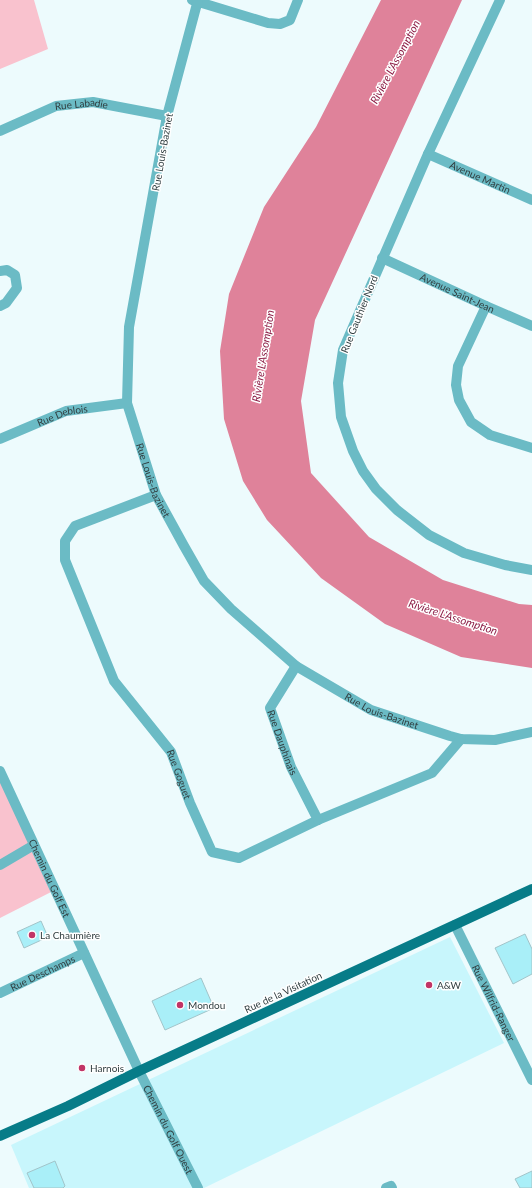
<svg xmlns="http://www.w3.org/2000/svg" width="532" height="1188" font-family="Lato,sans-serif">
<rect width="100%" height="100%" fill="#edfbfd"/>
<path fill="#c8f6fc" d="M450,937L504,1043L204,1188H29L11,1145Z"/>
<path fill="#f9c2ce" d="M0,0H34L48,49L0,69Z
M0,768L55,890L0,918Z"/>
<path fill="#df829a" d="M381,0H462L315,320L301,401L311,473L369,537L443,580L519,604L532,605V668L461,657L385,624L321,578L267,520L243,481L224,419L220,351L229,294L264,207L316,127Z"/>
<path fill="#a9eff8" stroke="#a2c4c9" d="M41,921L48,937L24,948L17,932Z
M525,934L532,949V974L513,984L495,948Z
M201,978L214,1008L165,1030L152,1001Z
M55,1161L65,1186L63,1188H34L27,1173Z
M532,1171V1188H520L515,1179Z"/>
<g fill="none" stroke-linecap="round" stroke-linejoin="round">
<g stroke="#6bbbc5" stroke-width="10">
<path d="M192,0L268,23L280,24L290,20L298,0"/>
<path id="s1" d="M198,0L167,116L129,327L127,403L156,495L184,546L204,581L231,609L296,666L371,710L450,736L461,739L495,740L532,732"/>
<path d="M500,0L428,154L343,350L338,383L341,417L353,451L363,471L376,489L397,510L429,535L464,553L505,565L532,570"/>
<path id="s2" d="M0,131L56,106L93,102L167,116"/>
<path id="s3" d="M428,154L532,200"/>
<path id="s4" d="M382,258L486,306L532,326"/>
<path d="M0,271L7,270L15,275L17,288L6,303L0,306"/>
<path d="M486,306L458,366L456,385L459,400L471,422L490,435L532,448"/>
<path id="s5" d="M0,439L66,411L127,403"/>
<path id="s6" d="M156,495L75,526L65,541V560L114,681L171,752L190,803L212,852L239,858L318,820L432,773L461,739"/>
<path id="s7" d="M296,666L270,708L291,767L318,820"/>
<path id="s8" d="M0,771L139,1071L198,1188"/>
<path d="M0,865L34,845"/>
<path id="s9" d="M455,925L532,1080"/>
<path id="s10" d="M0,993L84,953"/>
<path d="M386,1188L391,1186L392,1188"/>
</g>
<path stroke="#077c88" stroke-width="10" d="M0,1136L68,1106L139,1071L532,889"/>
</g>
<g fill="#c13466" stroke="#fff" stroke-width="1.5">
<circle cx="32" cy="935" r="4"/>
<circle cx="429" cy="985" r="4"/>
<circle cx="180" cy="1005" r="4"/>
<circle cx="82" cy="1068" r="4"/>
</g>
<g text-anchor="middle" stroke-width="3" stroke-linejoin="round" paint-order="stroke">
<g font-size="10" fill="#303e40" stroke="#fff">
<text dy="4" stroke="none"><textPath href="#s2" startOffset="87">Rue Labadie</textPath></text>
<text transform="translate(162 152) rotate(-80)" y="4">Rue Louis-Bazinet</text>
<text dy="4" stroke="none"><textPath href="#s3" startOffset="57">Avenue Martin</textPath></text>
<text dy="4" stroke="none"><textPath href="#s4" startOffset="83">Avenue Saint-Jean</textPath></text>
<text transform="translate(359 314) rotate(-68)" y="4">Rue Gauthier Nord</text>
<text dy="4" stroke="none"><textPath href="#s5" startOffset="67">Rue Deblois</textPath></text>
<text dy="4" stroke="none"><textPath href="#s1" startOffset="492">Rue Louis-Bazinet</textPath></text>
<text dy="4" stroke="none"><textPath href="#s1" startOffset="828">Rue Louis-Bazinet</textPath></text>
<text dy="4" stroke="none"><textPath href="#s7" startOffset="86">Rue Dauphinais</textPath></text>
<text dy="4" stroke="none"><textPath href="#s6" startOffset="369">Rue Goguet</textPath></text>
<text dy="4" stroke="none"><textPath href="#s8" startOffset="118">Chemin du Golf Est</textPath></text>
<text dy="4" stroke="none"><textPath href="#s10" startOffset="47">Rue Deschamps</textPath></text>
<text transform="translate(283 992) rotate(-25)" y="4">Rue de la Visitation</text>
<text dy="4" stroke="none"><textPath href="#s9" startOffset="87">Rue Wilfrid-Ranger</textPath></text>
<text dy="4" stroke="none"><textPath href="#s8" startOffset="396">Chemin du Golf Ouest</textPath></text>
</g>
<g font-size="10" fill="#303e40" stroke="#fff" text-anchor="start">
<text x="40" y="939">La Chaumière</text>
<text x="437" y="989">A&amp;W</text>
<text x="188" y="1009">Mondou</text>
<text x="90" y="1072">Harnois</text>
</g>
<g font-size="11" font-style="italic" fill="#8d1f47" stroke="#fff">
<text transform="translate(395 62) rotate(-62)" y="4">Rivière L'Assomption</text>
<text transform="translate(263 356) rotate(-81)" y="4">Rivière L'Assomption</text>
<text transform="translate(453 617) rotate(18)" y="4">Rivière L'Assomption</text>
</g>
</g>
</svg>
